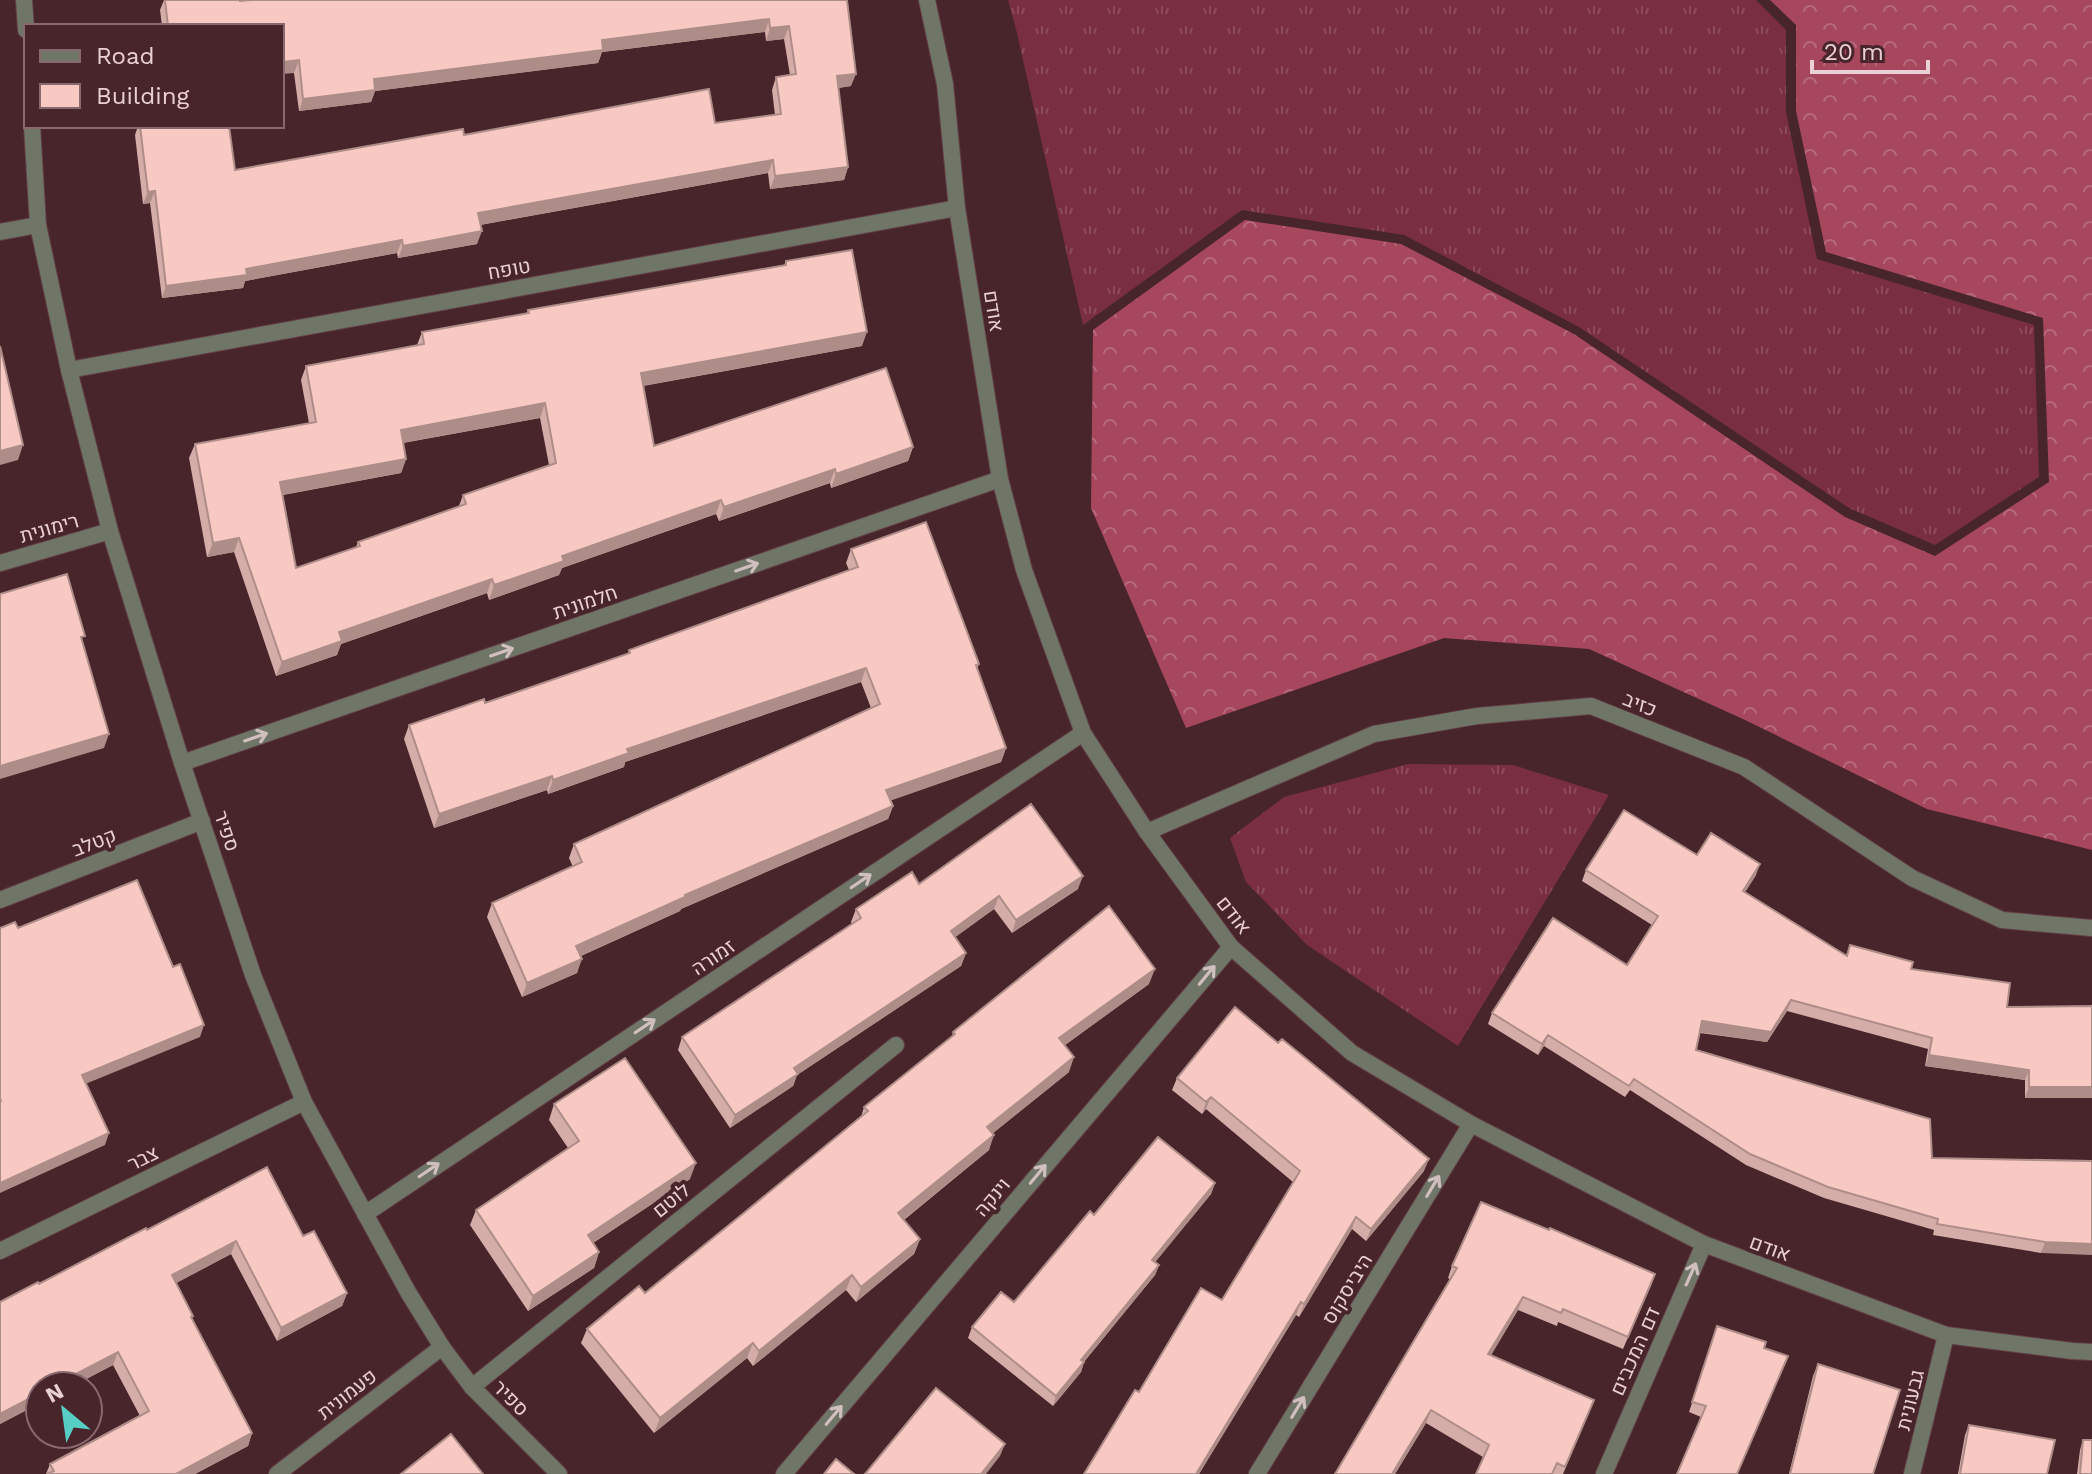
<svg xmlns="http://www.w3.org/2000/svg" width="2092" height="1474" font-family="'Work Sans',Heebo,sans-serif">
<defs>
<pattern id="grass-tufts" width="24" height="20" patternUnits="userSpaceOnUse" patternTransform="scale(2)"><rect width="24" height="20" fill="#792e41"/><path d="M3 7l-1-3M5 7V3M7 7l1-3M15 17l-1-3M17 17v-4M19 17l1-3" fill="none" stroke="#8c4b5c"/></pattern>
<pattern id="forest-crowns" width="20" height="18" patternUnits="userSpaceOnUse" patternTransform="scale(2)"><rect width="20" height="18" fill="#a7475e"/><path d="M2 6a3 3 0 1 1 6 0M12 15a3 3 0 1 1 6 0" fill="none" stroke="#b7697c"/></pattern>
</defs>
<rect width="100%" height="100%" fill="#48242b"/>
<path fill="url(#grass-tufts)" d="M1008,0H1756L1786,30V112L1817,259L2034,325L2039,477L1935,545L1849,508L1579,327L1404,235L1242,210L1083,325L1016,29Z
M1408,764L1513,765L1609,795L1458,1046L1307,945L1246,882L1230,838L1284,797Z"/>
<path fill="url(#forest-crowns)" d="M1770,0H2092V850L1927,809L1745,720L1589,649L1444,638L1186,728L1091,508L1093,330L1245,220L1401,244L1574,334L1845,517L1935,556L2049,482L2043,318L1826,252L1796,111V25Z"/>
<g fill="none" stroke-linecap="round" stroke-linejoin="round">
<defs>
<path id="minor" d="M0,232L38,225
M69,370L957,208
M0,563L110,531
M182,763L1000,479
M1147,832L1374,734L1477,716L1591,706L1744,767L1912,878L2002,920L2092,928
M0,900L202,821
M365,1214L1083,733
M0,1251L304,1102
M472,1387L896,1045
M277,1474L442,1347
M784,1474L1231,947
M1257,1474L1471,1124
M1604,1474L1704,1244
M1912,1474L1946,1335"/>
<path id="tertiary" d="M24,0L26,30
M927,0L945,84L957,208L1000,479L1024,570L1083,733L1147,832L1231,947L1352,1053L1471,1124L1704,1244L1946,1335L2072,1351L2092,1352
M32,126L38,225L69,370L110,531L182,763L253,975L304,1102L408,1292L442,1347L472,1387L559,1474"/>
</defs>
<use href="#minor" stroke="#624046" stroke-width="18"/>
<use href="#tertiary" stroke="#624046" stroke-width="18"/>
<use href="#minor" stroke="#6f7667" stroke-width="16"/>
<use href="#tertiary" stroke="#6f7667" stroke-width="16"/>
</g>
<path fill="#d5ada8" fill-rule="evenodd" d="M164,0L240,1L847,0L851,86L838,88L848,167L844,180L770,189L768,173L480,225L477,244L398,258L397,253L245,281L243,288L162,298L150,203L143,204L135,135L138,126H229L235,170L464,135L715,123L775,115L772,90L776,77L790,75L784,39L766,41L765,32L602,52L598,63L375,91L371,102L299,111L294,73L282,26H162L160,10Z
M786,261L862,346L643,386L654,446L913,447L908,461L831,488L830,483L719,521L716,514L562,568L559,575L489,600L487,593L341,644L337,655L276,676L234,552L207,557L189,458L195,444L309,423L301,380L306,366L417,345L422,332L527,313L528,310L784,265ZM540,418L549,465L463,495L459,506L358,542L356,547L296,568L283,495L401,473L406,459L403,443Z
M851,549L979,664L977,669L1006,748L1001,762L890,800L893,806L888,819L681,909L680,911L581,956L577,973L522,997L487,917L492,903L573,867L569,858L574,844L871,708L861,682L625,762L624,767L548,794L547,790L434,828L404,739L409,725L485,703L628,654L629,650L849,570L846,563Z
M1697,855L1756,875L1745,892L1846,956L1850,945L2007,1007L2092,1006V1098H2025V1080L1925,1066L1928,1049L1787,1011L1767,1042L1700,1033L1696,1050L1932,1158L2092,1161L2041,1253L1933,1235L1934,1230L1824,1198L1746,1165L1630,1090L1625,1097L1544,1046L1538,1055L1488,1024L1492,1013L1627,965L1652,925L1582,881L1586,870Z
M919,884L1078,889L1012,933L994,909L955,937L966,953L961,966L797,1075L793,1086L730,1128L678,1050L682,1037L852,924L851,922L856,909Z
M1149,984L1065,1045L1069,1072L993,1133L989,1150L904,1220L920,1239L914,1254L856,1302L846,1290L753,1366L747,1358L654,1433L581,1343L587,1329L645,1293L745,1212L861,1117L864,1107L952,1037L953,1032Z
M1177,1078L1424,1171L1366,1241L1352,1229L1299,1317L1296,1315L1199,1474H1084L1139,1392L1222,1300L1293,1182L1206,1109L1202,1114L1172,1090Z
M554,1104L690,1179L593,1243L599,1252L594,1268L528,1311L470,1225L476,1210L568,1148L549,1120Z
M1215,1183L1211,1194L1155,1262L1159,1265L1155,1275L1084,1362L1081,1372L1053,1406L968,1338L972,1327L1014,1302L1094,1215Z
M147,1230L303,1236L347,1293L342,1306L277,1341L231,1254L176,1283L193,1316L192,1319L252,1433L248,1446L195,1474H46L50,1464L140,1416L113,1365L0,1424V1302Z
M1549,1230L1655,1274L1623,1349L1558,1322L1557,1326L1518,1310L1491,1355L1589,1413L1563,1474H1476L1483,1457L1426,1423L1395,1474H1335L1450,1279L1448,1278L1452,1266Z
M1717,1326L1764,1348L1784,1366L1701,1417L1689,1412Z
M1818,1364L1873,1474H1789L1813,1376Z
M1969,1425L2047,1474H1958L1965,1435Z
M2083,1440L2092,1474H2077L2080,1450Z"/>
<path fill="#ae8d88" d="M769,19L765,32L602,52L598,63L375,91L371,102L299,111L303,99L374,79L602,40Z
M789,26L784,39L766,41L770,28Z
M299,60L294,73L282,74V62Z
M856,74L851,86L832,89L837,76Z
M773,160L768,173L474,226L478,213Z
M848,167L844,180L770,189L775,176Z
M155,191L150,203L143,204L148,192Z
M482,231L477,244L398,258L403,246Z
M402,240L397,253L245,281L243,288L162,298L166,286L246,269Z
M867,332L862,346L636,387L641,373Z
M545,403L540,418L396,444L401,430Z
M23,445L18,460L0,465V451Z
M913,447L908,461L831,488L836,474Z
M406,459L401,473L275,496L280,482Z
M835,469L830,483L719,521L724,507Z
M721,500L716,514L562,568L559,575L489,600L494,585L562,556Z
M239,538L234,552L207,557L213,543Z
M492,579L487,593L341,644L337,655L276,676L282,662L339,632Z
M866,668L861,682L625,762L624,767L548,794L553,780L627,749Z
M109,734L104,748L0,779V766Z
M1006,748L1001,762L881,804L886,790Z
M552,776L547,790L434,828L439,814Z
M893,806L888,819L681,909L680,911L571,960L576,946L685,895Z
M1760,864L1756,875L1739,902L1743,891Z
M1083,876L1078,889L1012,933L1016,920Z
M999,896L994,909L946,944L951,931Z
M966,953L961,966L797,1075L793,1086L730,1128L735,1115L794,1068Z
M582,959L577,973L522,997L527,983Z
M1155,969L1149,984L1054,1053L1059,1038Z
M1791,1000L1787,1011L1767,1042L1698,1032L1702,1021Z
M204,1025L200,1037L78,1087L82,1075Z
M1548,1035L1544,1046L1538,1055L1542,1044Z
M1929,1055L2029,1070L2025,1080L1925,1066Z
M1074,1057L1069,1072L982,1142L987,1127Z
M2029,1087H2092V1098H2025Z
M1211,1097L1206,1109L1202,1114L1206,1102Z
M109,1133L105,1145L0,1193V1183Z
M994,1135L989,1150L893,1228L898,1213Z
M1429,1159L1424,1171L1366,1241L1371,1229Z
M696,1163L690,1179L582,1250L588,1235Z
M1215,1183L1211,1194L1148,1271L1152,1260Z
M1356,1217L1352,1229L1299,1317L1304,1304Z
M920,1239L914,1254L856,1302L861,1287Z
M236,1241L231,1254L167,1288L172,1275Z
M2045,1242L2092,1244V1255L2041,1253Z
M599,1252L594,1268L528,1311L533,1296Z
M1159,1265L1155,1275L1077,1370L1081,1360Z
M1655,1274L1651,1286L1623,1349L1628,1337Z
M852,1275L846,1290L753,1366L759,1351Z
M347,1293L342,1306L277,1341L281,1328Z
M1523,1297L1518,1310L1484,1367L1488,1354Z
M1301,1302L1296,1315L1199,1474H1196Z
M753,1343L747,1358L654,1433L660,1418Z
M118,1352L113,1365L73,1386H53Z
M1084,1362L1081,1372L1053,1406L1056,1396Z
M40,1393V1403L0,1424V1414Z
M1431,1410L1426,1423L1395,1474H1392Z
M252,1433L248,1446L195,1474H176Z
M1005,1444L1000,1456L986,1474H981Z"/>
<path fill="#f8c9c3" stroke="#ae8d88" stroke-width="2" fill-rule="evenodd" d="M165,0H240V1L251,0H847L856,74L837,76L848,167L775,176L773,160L478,213L482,231L403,246L402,240L246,269L247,275L166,286L155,191L148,192L140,126H229L235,170L463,129L464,135L709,89L715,123L781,114L776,77L796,74L789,26L770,28L769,19L602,40L603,50L374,79L375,90L303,99L299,60L282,62V26H168Z
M852,250L867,332L641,373L654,446L886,368L913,447L836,474L835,469L724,507L721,500L562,556L564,561L494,585L492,579L339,632L342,641L282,662L239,538L213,543L195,444L316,422L306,366L424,344L422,332L529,313L528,310L786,265V261ZM545,403L556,463L463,495L466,504L358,542L360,546L296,568L280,482L406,459L401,430Z
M0,346L23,445L0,451Z
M926,522L979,664L976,665L1006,748L886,790L893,806L685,895V897L576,946L582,959L527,983L492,903L582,862L574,844L880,704L866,668L627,749L629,753L553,780L552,776L439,814L409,725L484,699L485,703L630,653L629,650L858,567L851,549Z
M67,574L85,636L81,637L109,734L0,766V594Z
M1031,804L1083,876L1016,920L999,896L951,931L966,953L794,1068L798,1074L735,1115L682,1037L861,918L856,909L912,872L919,884Z
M1624,810L1697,855L1711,833L1760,864L1743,891L1847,956L1850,945L1913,962L1911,969L2010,983L2007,1007L2092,1006V1087H2029V1070L1929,1055L1932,1038L1791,1000L1771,1032L1702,1021L1696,1050L1930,1119L1932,1158L2092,1161V1244L2045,1242L1937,1224L1938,1219L1828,1187L1750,1154L1634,1079L1629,1086L1548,1035L1542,1044L1492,1013L1553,918L1627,965L1658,916L1586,870Z
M137,880L173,967L180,964L204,1025L82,1075L109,1133L0,1183V1102L1,1101L0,1099V928L15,922L18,928Z
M1109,906L1155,969L1059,1038L1074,1057L987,1127L994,1135L898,1213L920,1239L861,1287L852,1275L759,1351L753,1343L660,1418L587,1329L639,1286L645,1293L745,1212L868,1111L864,1107L955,1034L953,1032Z
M1235,1007L1278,1043L1282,1039L1429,1159L1371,1229L1356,1217L1304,1304L1301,1302L1196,1474H1084L1135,1390L1139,1392L1201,1288L1222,1300L1300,1171L1211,1097L1206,1102L1177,1078Z
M625,1058L696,1163L588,1235L599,1252L533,1296L476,1210L579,1141L554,1104Z
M1158,1137L1215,1183L1152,1260L1159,1265L1081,1360L1084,1362L1056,1396L972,1327L1001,1292L1014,1302L1090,1211L1094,1215Z
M267,1167L303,1236L314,1231L347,1293L281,1328L236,1241L172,1275L193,1316L191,1317L252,1433L176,1474H47L54,1471L50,1464L149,1411L118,1352L53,1386H40V1393L0,1414V1302L38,1282L39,1284L146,1228L147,1230Z
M1481,1202L1549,1230L1550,1228L1655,1274L1628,1337L1563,1309L1561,1313L1523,1297L1488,1354L1594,1400L1565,1467L1557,1463L1552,1474H1476L1489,1445L1431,1410L1392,1474H1335L1457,1268L1452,1266Z
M1717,1326L1766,1342L1764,1348L1788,1356L1737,1474H1677L1706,1406L1692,1402Z
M1818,1364L1900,1390L1873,1474H1790Z
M936,1388L1005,1444L981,1474H865Z
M1969,1425L2055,1440L2047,1474H1960Z
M451,1434L483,1474H401Z
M2083,1440H2092V1474H2080Z
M836,1459L854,1474H824Z"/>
<defs><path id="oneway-shaft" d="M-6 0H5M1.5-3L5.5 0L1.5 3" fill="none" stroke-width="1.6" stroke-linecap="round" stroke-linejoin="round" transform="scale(2)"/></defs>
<g stroke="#d1bebe">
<use href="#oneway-shaft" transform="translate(747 567) rotate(-19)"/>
<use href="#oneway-shaft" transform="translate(502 652) rotate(-19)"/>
<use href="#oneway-shaft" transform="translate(256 737) rotate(-19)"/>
<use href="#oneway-shaft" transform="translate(861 881) rotate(-34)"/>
<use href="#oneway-shaft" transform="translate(1207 975) rotate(-50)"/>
<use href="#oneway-shaft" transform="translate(645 1026) rotate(-34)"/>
<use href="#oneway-shaft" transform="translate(429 1170) rotate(-34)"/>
<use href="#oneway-shaft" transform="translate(1038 1174) rotate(-50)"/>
<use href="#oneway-shaft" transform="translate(1433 1186) rotate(-59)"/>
<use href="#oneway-shaft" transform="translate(1691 1274) rotate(-66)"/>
<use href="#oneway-shaft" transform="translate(1298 1407) rotate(-59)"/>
<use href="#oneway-shaft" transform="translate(834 1415) rotate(-50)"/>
</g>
<g text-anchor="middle" stroke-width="8" stroke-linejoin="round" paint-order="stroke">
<g font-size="20" fill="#e9d0d4" stroke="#48242b">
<text transform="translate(509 269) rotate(-10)" y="7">טופח</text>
<text transform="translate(994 311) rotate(81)" y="7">אודם</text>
<text transform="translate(49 528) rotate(-16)" y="7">רימונית</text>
<text transform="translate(585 602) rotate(-19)" y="7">חלמונית</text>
<text transform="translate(1640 704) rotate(22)" y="7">כזיב</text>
<text transform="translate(227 831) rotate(71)" y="7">ספיר</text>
<text transform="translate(94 842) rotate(-21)" y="7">קטלב</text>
<text transform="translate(1234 915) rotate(52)" y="7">אודם</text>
<text transform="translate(713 957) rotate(-34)" y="7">זמורה</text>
<text transform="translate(143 1158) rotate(-26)" y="7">צבר</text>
<text transform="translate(992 1197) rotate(-50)" y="7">וינקה</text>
<text transform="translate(671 1200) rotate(-39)" y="7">לוטם</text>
<text transform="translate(1770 1248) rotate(20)" y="7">אודם</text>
<text transform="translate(1347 1289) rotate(-59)" y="7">היביסקוס</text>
<text transform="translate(1635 1351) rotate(-66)" y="7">דם המכבים</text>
<text transform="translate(347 1394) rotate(-38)" y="7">פעמונית</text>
<text transform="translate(511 1398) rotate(45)" y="7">ספיר</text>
<text transform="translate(1910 1400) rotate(-76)" y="7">גבעונית</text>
</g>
</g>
<rect x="24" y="24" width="260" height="104" fill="#48242b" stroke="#88696f" stroke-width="2"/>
<rect x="40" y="50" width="40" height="12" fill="#6f7667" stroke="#88696f" stroke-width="2"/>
<text x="96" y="64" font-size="24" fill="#e9d0d4">Road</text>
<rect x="40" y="84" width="40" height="24" fill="#f8c9c3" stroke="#88696f" stroke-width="2"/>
<text x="96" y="104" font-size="24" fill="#e9d0d4">Building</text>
<g transform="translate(64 1410) rotate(331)"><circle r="38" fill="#48242b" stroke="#88696f" stroke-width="2"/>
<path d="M0-6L14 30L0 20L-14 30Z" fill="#56cec4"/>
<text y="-12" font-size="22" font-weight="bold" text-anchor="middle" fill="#e9d0d4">N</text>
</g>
<path d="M1812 60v12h116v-12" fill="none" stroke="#e9d0d4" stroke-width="4"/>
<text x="1824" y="60" font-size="24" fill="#e9d0d4" stroke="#48242b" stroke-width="6" paint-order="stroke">20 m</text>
</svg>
